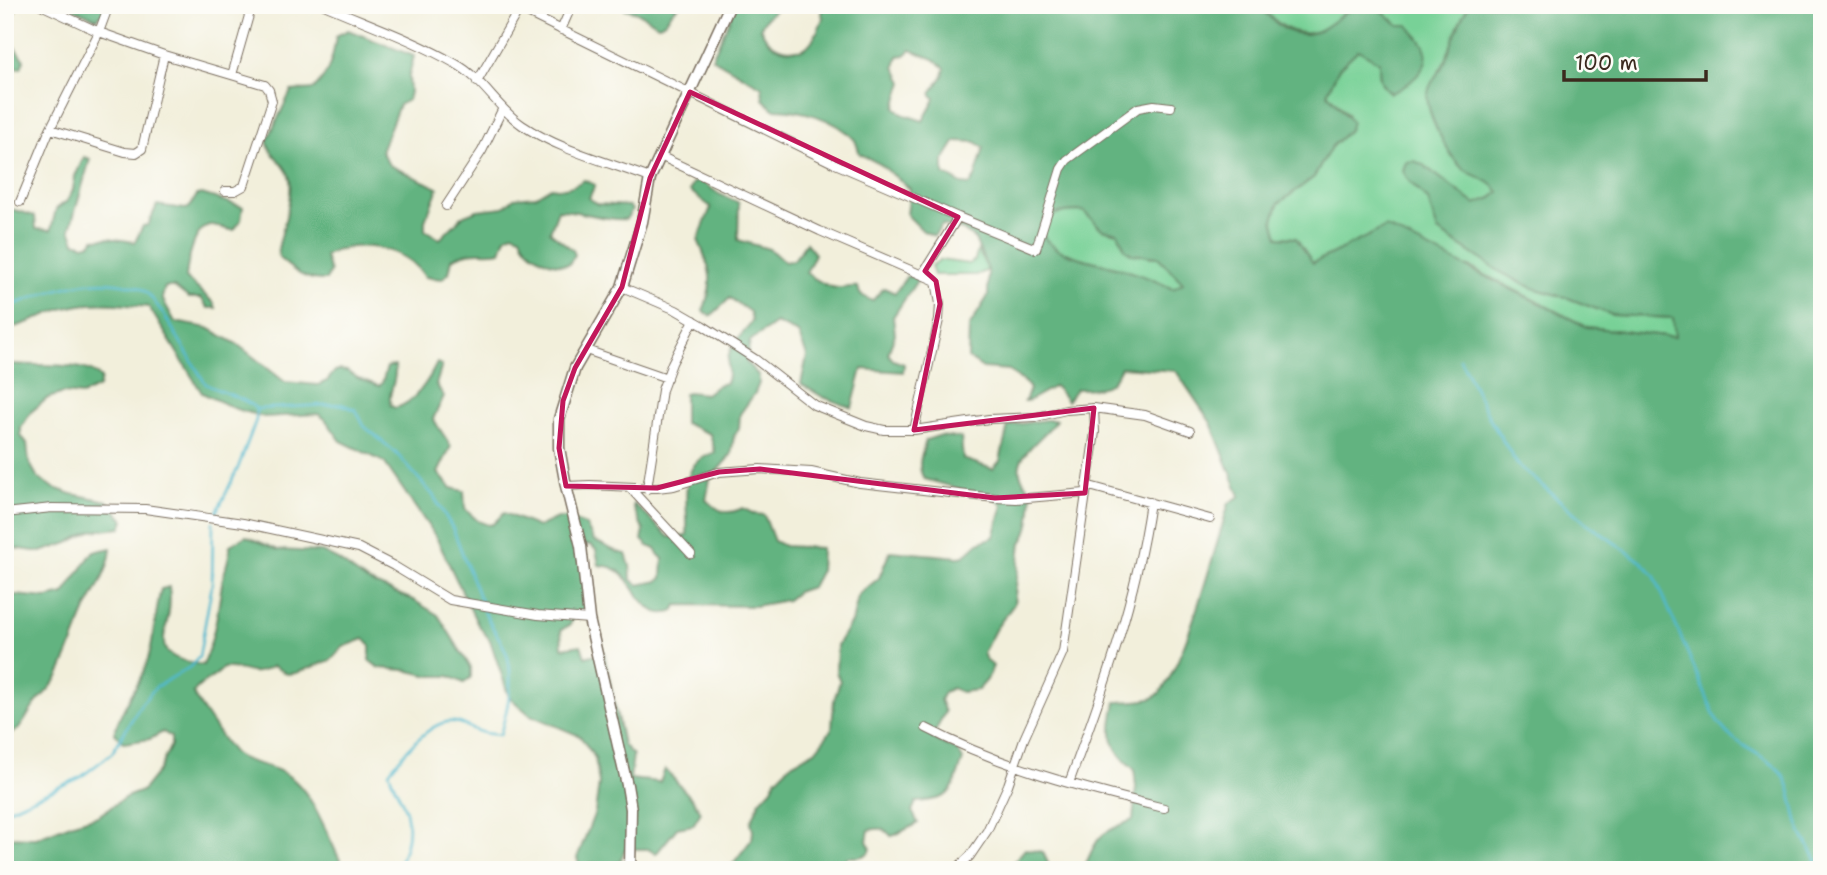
<svg xmlns="http://www.w3.org/2000/svg" width="1827" height="875" font-family="'Shantell Sans',sans-serif">
<rect width="100%" height="100%" fill="#fdfcf7"/>
<filter id="ink" filterUnits="userSpaceOnUse"><feTurbulence type="fractalNoise" baseFrequency=".0143" numOctaves="2"/><feDisplacementMap in="SourceGraphic" scale="14" xChannelSelector="R" yChannelSelector="G"/><feConvolveMatrix kernelMatrix="1 2 1 2 8 2 1 2 1" color-interpolation-filters="sRGB"/></filter>
<filter id="wash" filterUnits="userSpaceOnUse"><feTurbulence type="fractalNoise" baseFrequency=".00686" numOctaves="4" result="noise"/><feDisplacementMap in="SourceGraphic" scale="28" xChannelSelector="R" yChannelSelector="G"/><feGaussianBlur stdDeviation="1.57" result="paint"/><feColorMatrix in="noise" values="0 0 0 0 0 0 0 0 0 0 0 0 0 0 0 0 0 1.4 0 .05"/><feComposite in="paint" operator="in"/></filter>
<g filter="url(#wash)">
<rect width="100%" height="100%" fill="#f2efdb"/>
<path fill="#78d197" stroke="#5a7e5a" stroke-width="2" d="M1258,5H1355C1345,9 1339,20 1329,25C1299,45 1279,25 1258,5Z
M1369,5H1469C1458,23 1453,40 1446,60C1441,71 1430,81 1428,93C1424,110 1448,152 1459,165C1470,177 1489,177 1499,192L1492,198L1475,204L1423,165L1406,162L1403,171L1409,181L1428,200L1438,231L1502,273L1533,288L1568,298L1612,315L1674,318L1675,337L1587,327L1470,267L1342,249L1312,263L1296,238L1278,237L1273,220L1278,204L1314,177L1331,147L1349,130L1348,115L1327,93L1339,68L1358,50L1379,62L1380,80L1399,26L1376,7Z
M1083,211L1102,229L1118,233L1150,257H1158L1184,283L1173,289C1157,281 1139,274 1122,269C1100,261 1050,257 1042,232C1052,209 1061,212 1083,211Z
M978,250L988,270L977,275H934L931,266L940,260L969,264L975,260Z"/>
<path fill="#62b380" stroke="#4e6e4f" stroke-width="2" fill-rule="evenodd" d="M5,5H19C1,30 7,38 24,60L21,68L13,67L5,61Z
M64,5H111L97,19Z
M624,5H680C669,11 669,23 658,25L637,12L625,9Z
M736,5H781L767,17L760,28C768,44 778,51 796,50C800,50 803,50 806,47C813,42 820,26 823,18L821,9L814,5H1258C1266,13 1277,26 1287,30C1327,48 1338,0 1372,6C1382,9 1391,19 1399,25H1408C1413,32 1422,40 1425,48C1433,68 1406,88 1390,93C1379,84 1379,76 1379,62L1358,50L1339,68L1327,93L1352,122L1349,130L1331,147L1314,177L1278,204L1273,220L1278,237L1296,238L1313,263L1386,227L1587,327L1675,337L1673,318L1612,315L1568,298L1533,288L1502,273L1438,231L1428,200L1409,181L1403,171L1406,162L1415,161L1423,165L1475,204L1492,198L1499,192C1489,177 1470,177 1459,165C1447,152 1424,110 1428,93C1430,80 1441,71 1446,60C1453,40 1458,23 1469,5H1822V870H1083C1099,835 1097,834 1133,820L1136,787L1134,769C1108,748 1109,733 1116,702C1127,701 1143,702 1153,698C1180,687 1218,536 1229,503L1240,496L1211,423L1176,371L1121,367C1110,391 1101,388 1076,389L1067,401L1055,386L1028,401H1025L1030,389C1026,381 1016,378 1009,370L983,368L968,358L969,327L988,296V270L975,239L963,230L942,225L934,236L923,231L907,215L910,189L880,164L860,154C858,150 857,143 854,139C835,118 800,109 773,109L763,99L762,87L712,58ZM911,50L934,59L945,68L943,76L931,93L935,99L923,121L902,114L895,107L903,82L895,67L898,56L905,55ZM956,141L976,142L984,148L975,177L970,185L962,184L944,174V160ZM1083,211L1102,229L1118,233L1125,249L1132,254L1158,257L1183,283L1173,289C1157,281 1139,274 1122,269C1100,261 1050,257 1042,232C1052,209 1061,212 1083,211Z
M348,30L414,56L409,76L410,92L408,100L399,105L381,151L389,165L438,188L425,221V230L440,239L464,215L477,210L504,207L514,198L536,196L551,187C564,190 573,187 584,180L595,185L589,198L597,204L629,206L632,210L626,219C603,221 582,210 558,210L550,232L573,250L575,255L569,264C551,267 526,254 521,236L512,233L506,237L501,251C479,255 475,247 452,259L449,273L442,279L425,277C406,246 354,238 325,256L330,272L326,280C305,281 294,271 279,258L278,249C282,230 296,189 288,173C281,159 271,157 267,141L291,91L314,89C330,73 333,57 336,36Z
M84,157L90,159L70,229L75,242L84,245L92,243L94,239L108,238L135,242L143,226L148,225L157,205L185,209L189,208L197,195L202,194L243,207L241,220L234,230C226,230 220,226 212,225C194,224 187,265 186,278L214,303L216,308H208L201,298H189L174,287H165L162,298L175,322L208,328L237,344L285,382L318,385L327,381L335,371L339,370L347,371L358,378L379,386L382,383L387,367L395,366C397,384 387,391 391,406L395,408C414,404 429,380 437,363L442,365L436,385L444,396L433,419L451,446L438,473L451,488L464,491L465,509L478,521L488,525L493,524L504,513L538,527L557,518H566L586,525L594,541C606,545 613,552 626,554L630,566L631,579L638,585L658,581L662,578L663,559L657,553L656,549L648,546L642,540L644,531L633,507L634,504L669,537L687,536C689,514 679,476 699,460C704,456 710,455 715,452L710,434L684,423V394L688,392L706,394L718,385L726,383C730,375 727,369 728,360C729,344 744,334 752,321L750,312L730,298L711,316L703,311C715,281 711,269 698,240L711,207L690,191L693,183L701,181L719,194L739,203L738,240L769,249L785,262L794,260L806,243L815,254L806,273C816,279 828,288 839,288C845,288 851,286 858,287L860,294L872,301L884,288L895,293L907,276L918,279L893,317L895,334L888,354L893,360L904,364L903,372L862,369L852,408L823,397L801,384L807,356L798,333L776,323L750,341L746,362L759,376V383L755,393L740,414L739,429L734,436L731,455L710,479L706,500C721,512 725,516 743,508L754,514L764,515L774,541L784,546L821,548L820,572L812,587L797,592L787,600L755,606L677,605L674,611C643,624 635,578 615,569C611,566 604,566 599,565L596,550L591,545H584L592,613L576,612L570,625L561,630L562,648L581,645L585,657L604,652L623,745L633,755L630,779L660,782L665,769L693,800L701,812L693,825L677,828L656,854L648,849H625L620,862L605,865L590,863L585,870H581L577,858L595,812L599,784L595,758L580,736L530,715L509,697L490,640L478,625L436,537L384,462L341,441L325,419L318,414L264,417L236,409L202,393L149,307C117,304 93,300 62,309C42,315 26,326 5,329V207L35,216L36,229L51,230L56,209L67,201L73,190L75,176Z
M5,363C30,368 85,359 101,378L99,387L82,395L64,393L48,398L31,412L21,428V436L27,443L29,462L38,478L54,488L72,494L107,501L124,520L121,528L91,531L68,543L41,552L5,547Z
M1045,420H1056C1042,442 998,462 1032,490C1031,507 1032,529 1021,543L1014,604L995,630L983,653L986,660L993,666L987,680L978,690L961,692L952,688L944,692L940,700L945,712L932,738L958,751L963,760C951,793 954,799 916,802L912,811L918,823L895,835L891,836C884,827 880,828 869,830L867,841L871,849C866,858 857,857 847,857L842,870H728L752,839L753,831L751,822L760,801L772,788L776,779L791,764L815,751L827,736L832,728L834,700L840,681L836,672L837,645L853,619L858,595L879,578L890,551L959,557L964,556L978,543L994,537L1003,505L989,494L964,490L924,479C916,466 922,454 926,440L938,436L961,438L963,459L993,469L1000,461L1008,426Z
M246,536L278,550L322,552L338,560L367,581L413,600L438,615L471,668V677L464,683L449,676H430L405,670L379,668L370,661V644L364,639L343,647L331,660L296,673L287,674L273,666C248,680 247,666 223,668C212,681 204,678 193,693C196,701 230,751 236,755C254,767 275,763 295,781C317,801 330,843 345,870H5V837L36,838L73,823L98,816L126,797L142,791L159,770L171,745V737L163,732L150,739L124,743L114,733C120,710 135,692 144,670C155,644 154,616 161,589L169,587C176,633 137,655 203,665C214,639 218,611 222,583C224,570 230,559 230,545Z
M111,548C109,573 95,590 85,612C75,634 69,656 58,677C51,689 41,696 34,706C24,719 22,732 5,736V594L47,598L64,594L93,552Z
M1025,849L1043,852L1051,870H1007Z"/>
<g fill="none" stroke-linecap="round" stroke-linejoin="round">
<path stroke="#51b9cf" stroke-width="2.5" d="M5,308C46,293 88,274 131,286C135,287 139,287 142,289C158,298 192,364 206,384C221,393 244,397 256,409L341,404L356,410L364,426L396,453L433,495L453,529L481,602
M1460,359L1491,421L1517,464L1585,522L1642,562L1654,575L1717,721C1734,745 1756,750 1776,767C1795,784 1791,810 1801,832C1807,846 1817,855 1820,870
M215,516L238,468L256,420V409
M5,811L81,777L112,753L141,704L156,687L190,667L199,657L212,585L213,522
M395,870C406,852 411,833 406,812C402,798 393,786 389,772C401,756 427,725 447,722C459,720 468,728 478,731C485,734 493,734 500,735C507,711 514,683 508,658C504,641 489,626 483,608"/>
</g>
</g>
<g filter="url(#ink)">
<g fill="none" stroke-linecap="round" stroke-linejoin="round">
<defs>
<path id="minor" d="M41,5L99,32L164,55L265,85L269,90L272,101L244,186L235,191H225
M324,5C368,24 414,40 456,64C482,78 497,108 522,125C559,150 608,162 650,178
M511,5L833,163L958,217L923,273
M561,30L572,5
M232,75L252,5
M477,82L519,9
M50,129L125,152L136,153L142,149L164,55
M660,156L820,231L936,281L940,304L939,320L914,430
M20,202L50,129L99,32L109,5
M446,206L482,151L502,110
M958,217L1036,249L1061,169L1067,160L1138,108L1154,105L1171,107
M622,287L676,310L702,325L755,359L814,405L866,426L884,430H914L989,419L1036,417L1066,410L1094,408L1145,415L1190,431
M586,350L667,378
M1086,485L1210,519
M566,486L590,485L657,488L674,486L719,472L760,469L811,472L860,483L995,498L1016,499L1085,493
M629,487L691,554
M647,489L662,390L672,363L694,320
M5,513L52,508L145,509L243,523L359,548L394,566L450,600L538,615L589,619
M926,728C1001,767 1082,788 1164,808
M1069,783C1103,691 1136,600 1150,502
M955,870L970,856L987,831L1008,785L1024,739L1063,652L1095,432L1094,408"/>
<path id="secondary" d="M630,870L631,809L627,785L589,619L581,546L566,486L559,448V419L575,368L622,287L642,222L650,178L730,5"/>
</defs>
<use href="#minor" stroke="#7b6f60" stroke-width="10"/>
<use href="#secondary" stroke="#7b6f60" stroke-width="13"/>
<use href="#minor" stroke="#fff" stroke-width="8"/>
<use href="#secondary" stroke="#fff" stroke-width="10"/>
</g>
</g>
<path fill="none" stroke="#c2185b" stroke-width="5" stroke-linejoin="round" d="M690,92L958,217L925,271L936,281L940,304L914,430L1094,408L1085,493L995,498L760,469L719,472L657,488L566,486L559,448L563,401L575,368L622,287L650,178Z"/>
<rect width="1827" height="875" fill="none" stroke="#fdfcf7" stroke-width="28"/>
<path d="M1564 70v10h142v-10" fill="none" stroke="#3b2a1e" stroke-width="3.5"/>
<text x="1575" y="70" font-size="21" fill="#3b2a1e" stroke="#fdfcf7" stroke-width="5" paint-order="stroke">100 m</text>
</svg>
